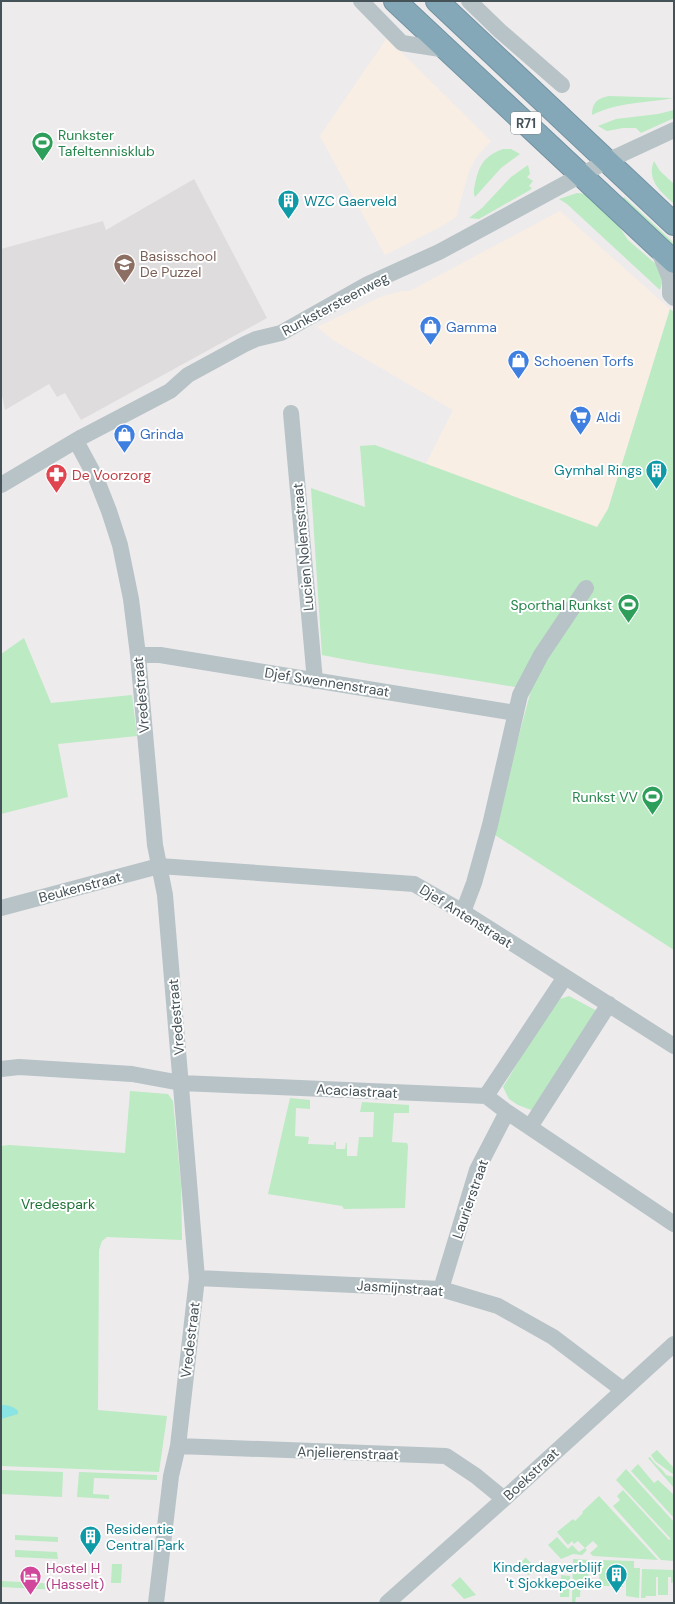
<svg xmlns="http://www.w3.org/2000/svg" width="675" height="1604" font-family="'DM Sans',sans-serif">
<rect width="100%" height="100%" fill="#eeebec"/>
<path fill="#f9eee3" d="M387,38L491,141L477,156L469,171L456,217L442,226L385,255L320,136Z
M560,211L670,309L608,509L600,529L426,464L453,410L333,340L317,327L383,296L403,291H410Z"/>
<path fill="#dfdcdd" d="M194,179L267,318L81,420L65,393L57,397L49,384L5,410L1,390V249L103,221L106,230Z"/>
<path fill="#bbeac3" d="M609,96L674,98C646,103 618,102 592,115C592,103 597,98 609,96Z
M674,110V118L641,133L636,128H623L607,131L598,126L616,119L658,114Z
M503,149H511L520,154L501,168L475,197C473,192 474,189 475,184C479,165 484,156 503,149Z
M654,161L660,171L674,184V204C661,192 646,180 654,161Z
M528,165L530,174L527,177L533,181L529,186L532,188L530,190L479,219L469,218L482,208L511,177Z
M577,193L587,194L616,222L628,240L657,265L663,279L660,290L567,204L559,199Z
M624,197L674,243V251L620,201Z
M670,309L674,312V950L495,835L500,807L531,690C462,677 391,669 322,655L311,488L365,507L360,446L375,445L597,527L608,509Z
M24,638L51,703L132,695L137,736L58,744L68,797L1,814V654Z
M569,996L599,1012L534,1111L518,1105L509,1099L503,1087L550,1009L560,999Z
M130,1091L168,1094L173,1101L181,1185L182,1240L107,1237L102,1241L99,1250L98,1410L167,1416L159,1472L1,1466V1146L9,1145L125,1153Z
M290,1098L310,1100V1109L296,1108L295,1136L309,1137L308,1144L334,1145V1142H336V1149H345L346,1143H347V1156H357L359,1137H373L374,1112H360L362,1102L409,1105V1113H394L392,1142L407,1143L408,1146L405,1208L344,1209L342,1206L268,1194Z
M657,1450L673,1467H674V1475L655,1461L651,1455Z
M650,1457C654,1464 663,1469 666,1475L674,1477V1488L648,1458Z
M638,1464L654,1483L658,1480L674,1495V1518L631,1471Z
M626,1469L674,1522V1561L661,1560L613,1506L620,1500L617,1496L623,1490L669,1540L671,1539L616,1480Z
M1,1470L63,1472L62,1497L1,1494Z
M79,1472L157,1475V1480L94,1478L93,1494L109,1495V1499L77,1497Z
M599,1496L658,1560L593,1556L590,1553L598,1546L593,1541L585,1548L587,1550L582,1555L573,1554L561,1559L548,1545L557,1537L568,1549L572,1545L579,1552L585,1548L578,1541L574,1544L572,1541L568,1545L557,1532L573,1519L575,1521L583,1513L582,1512Z
M15,1535L58,1537V1542L15,1540Z
M15,1550L57,1552L58,1559L15,1557Z
M526,1557V1558L539,1571L528,1575L519,1565Z
M573,1559L589,1560L588,1582H585L584,1579H581L580,1597H576L575,1603H572Z
M600,1560L634,1561V1568H640L639,1598L626,1596V1578L623,1577V1587H616L617,1580L612,1579L611,1586H599Z
M112,1564H122L121,1583H111Z
M642,1569L674,1570V1582L671,1583V1577H668V1595H658V1577H656V1596H646L645,1598H641Z
M561,1575L570,1576L569,1597H560Z
M460,1577L476,1595L464,1599L451,1585Z
M1,1581L59,1584V1590L1,1587Z"/>
<path fill="#8ae4e4" d="M1,1405C8,1405 13,1406 18,1411V1414L1,1419Z"/>
<g fill="none" stroke-linecap="round" stroke-linejoin="round">
<defs>
<path id="highway" d="M395,1L674,262
M437,1L674,224"/>
</defs>
<use href="#highway" stroke="#7193a3" stroke-width="24"/>
<path stroke="#b7c3c7" stroke-width="16" d="M361,1L402,43L447,50
M469,1L500,31L562,85
M658,249L670,279V294L674,298
M291,413L315,681
M76,441L96,478L109,511L120,545L131,599L138,655L155,845L165,895L197,1278L178,1446L171,1476L156,1603
M1,485L82,437L170,391L188,375L245,344L256,339L281,333L368,284L439,252L607,161L674,130
M138,655H160L516,713
M1,908L159,866L414,884L463,912L674,1046
M463,912L474,883L490,825L520,695L541,655L586,588
M1,1069L19,1067L132,1074L181,1083L486,1096L507,1112L674,1224
M486,1096L565,977
M530,1127L609,1004
M197,1278L441,1289L498,1306L553,1337L623,1390
M441,1289L477,1170L507,1112
M178,1446L446,1456L476,1476L504,1499
M387,1603L504,1499L674,1344"/>
<use href="#highway" stroke="#85a8b8" stroke-width="22"/>
</g>
<defs>
<symbol id="stadium-pin" viewBox="-11 -11 22 30"><path d="M0 17L-7.5 6A9.5 9.5 0 1 1 7.5 6Z" fill="#2e9e5b" stroke="#fff"/><path d="M0-5a6.5 5 0 1 0 0 10a6.5 5 0 1 0 0-10ZM-3.5-1.8h7v3.6h-7Z" fill="#fff"/></symbol>
<symbol id="building-pin" viewBox="-11 -11 22 30"><path d="M0 17L-7.5 6A9.5 9.5 0 1 1 7.5 6Z" fill="#0f9aa8" stroke="#fff"/><path d="M-4-6H4V6H1V3H-1V6H-4ZM-2.5-4.3h1.7v1.8h-1.7ZM.8-4.3h1.7v1.8H.8ZM-2.5-1h1.7V.8h-1.7ZM.8-1h1.7V.8H.8Z" fill="#fff"/></symbol>
<symbol id="school-pin" viewBox="-11 -11 22 30"><path d="M0 17L-7.5 6A9.5 9.5 0 1 1 7.5 6Z" fill="#8d6e63" stroke="#fff"/><path d="M0-5L7-2L0 1L-7-2ZM-4 1L0 2.5L4 1V4Q0 6-4 4Z" fill="#fff"/></symbol>
<symbol id="shop-pin" viewBox="-11 -11 22 30"><path d="M0 17L-7.5 6A9.5 9.5 0 1 1 7.5 6Z" fill="#3f7fe0" stroke="#fff"/><path d="M-5-2.5h2.3a2.7 3.5 0 0 1 5.4 0H5L5.5 6h-11ZM-1.5-2.5h3a1.5 2.3 0 0 0-3 0Z" fill="#fff"/></symbol>
<symbol id="supermarket-pin" viewBox="-11 -11 22 30"><path d="M0 17L-7.5 6A9.5 9.5 0 1 1 7.5 6Z" fill="#3f7fe0" stroke="#fff"/><path d="M-6-5.5h2.5l.6 2H6L4.5 2H-2.5L-4.4-4H-6ZM-1.5 3.2a1.3 1.3 0 1 0 .1 0ZM3 3.2a1.3 1.3 0 1 0 .1 0Z" fill="#fff"/></symbol>
<symbol id="pharmacy-pin" viewBox="-11 -11 22 30"><path d="M0 17L-7.5 6A9.5 9.5 0 1 1 7.5 6Z" fill="#e0444e" stroke="#fff"/><path d="M-2-6h4v4h4v4h-4v4h-4v-4h-4v-4h4Z" fill="#fff"/></symbol>
<symbol id="hotel-pin" viewBox="-11 -11 22 30"><path d="M0 17L-7.5 6A9.5 9.5 0 1 1 7.5 6Z" fill="#d1479c" stroke="#fff"/><path d="M-6-4.5h1.5V1H6V5H4.5V3h-9V5H-6ZM-4 0a1.8 1.8 0 1 1 3.6 0ZM.5 0V-2.5h3Q6-2.5 6 0Z" fill="#fff"/></symbol>
</defs>
<g fill-rule="evenodd">
<use href="#stadium-pin" x="30" y="130" width="25" height="34"/>
<use href="#building-pin" x="276" y="188" width="25" height="34"/>
<use href="#school-pin" x="112" y="252" width="25" height="34"/>
<use href="#shop-pin" x="418" y="314" width="25" height="34"/>
<use href="#shop-pin" x="506" y="348" width="25" height="34"/>
<use href="#supermarket-pin" x="568" y="404" width="25" height="34"/>
<use href="#shop-pin" x="112" y="422" width="25" height="34"/>
<use href="#building-pin" x="644" y="458" width="25" height="34"/>
<use href="#pharmacy-pin" x="44" y="462" width="25" height="34"/>
<use href="#stadium-pin" x="616" y="592" width="25" height="34"/>
<use href="#stadium-pin" x="640" y="784" width="25" height="34"/>
<use href="#building-pin" x="78" y="1524" width="25" height="34"/>
<use href="#building-pin" x="604" y="1562" width="25" height="34"/>
<use href="#hotel-pin" x="18" y="1564" width="25" height="34"/>
</g>
<g text-anchor="middle" stroke-width="4" stroke-linejoin="round" paint-order="stroke">
<rect fill="#fff" stroke="#7d8689" stroke-width="1" x="511" y="112" width="30" height="22" rx="3"/>
<g font-size="13" font-weight="bold" fill="#455257">
<text x="526" y="128">R71</text>
</g>
<g font-size="14" fill="#27864d" stroke="#fff" text-anchor="end">
<text x="58" y="140" text-anchor="start">Runkster<tspan x="58" dy="16">Tafeltennisklub</tspan></text>
<text x="612" y="610">Sporthal Runkst</text>
<text x="638" y="802">Runkst VV</text>
</g>
<g font-size="14" fill="#0d838f" stroke="#fff" text-anchor="start">
<text x="304" y="206">WZC Gaerveld</text>
<text x="642" y="475" text-anchor="end">Gymhal Rings</text>
<text x="106" y="1534">Residentie<tspan x="106" dy="16">Central Park</tspan></text>
<text x="602" y="1572" text-anchor="end">Kinderdagverblijf<tspan x="602" dy="16">'t Sjokkepoeike</tspan></text>
</g>
<g font-size="14" fill="#785e54" stroke="#fff" text-anchor="start">
<text x="140" y="261">Basisschool<tspan x="140" dy="16">De Puzzel</tspan></text>
</g>
<g font-size="14" fill="#455257" stroke="#fff">
<text transform="translate(335 304) rotate(-28)" y="5">Runkstersteenweg</text>
<text transform="translate(303 547) rotate(-95)" y="5">Lucien Nolensstraat</text>
<text transform="translate(327 682) rotate(9)" y="5">Djef Swennenstraat</text>
<text transform="translate(141 695) rotate(-95)" y="5">Vredestraat</text>
<text transform="translate(80 887) rotate(-15)" y="5">Beukenstraat</text>
<text transform="translate(466 916) rotate(32)" y="5">Djef Antenstraat</text>
<text transform="translate(176 1017) rotate(-95)" y="5">Vredestraat</text>
<text transform="translate(357 1091) rotate(3)" y="5">Acaciastraat</text>
<text transform="translate(470 1199) rotate(-71)" y="5">Laurierstraat</text>
<text transform="translate(400 1288) rotate(4)" y="5">Jasmijnstraat</text>
<text transform="translate(190 1340) rotate(-83)" y="5">Vredestraat</text>
<text transform="translate(348 1453) rotate(2)" y="5">Anjelierenstraat</text>
<text transform="translate(531 1474) rotate(-43)" y="5">Boekstraat</text>
</g>
<g font-size="14" fill="#366cbe" stroke="#fff" text-anchor="start">
<text x="446" y="332">Gamma</text>
<text x="534" y="366">Schoenen Torfs</text>
<text x="596" y="422">Aldi</text>
<text x="140" y="439">Grinda</text>
</g>
<g font-size="14" fill="#be3a42" stroke="#fff" text-anchor="start">
<text x="72" y="480">De Voorzorg</text>
</g>
<g font-size="14" fill="#1c7235" stroke="#fff">
<text x="58" y="1209">Vredespark</text>
</g>
<g font-size="14" fill="#b23c85" stroke="#fff" text-anchor="start">
<text x="46" y="1573">Hostel H<tspan x="46" dy="16">(Hasselt)</tspan></text>
</g>
</g>
<rect width="675" height="1604" fill="none" stroke="#455257" stroke-width="4"/>
</svg>
